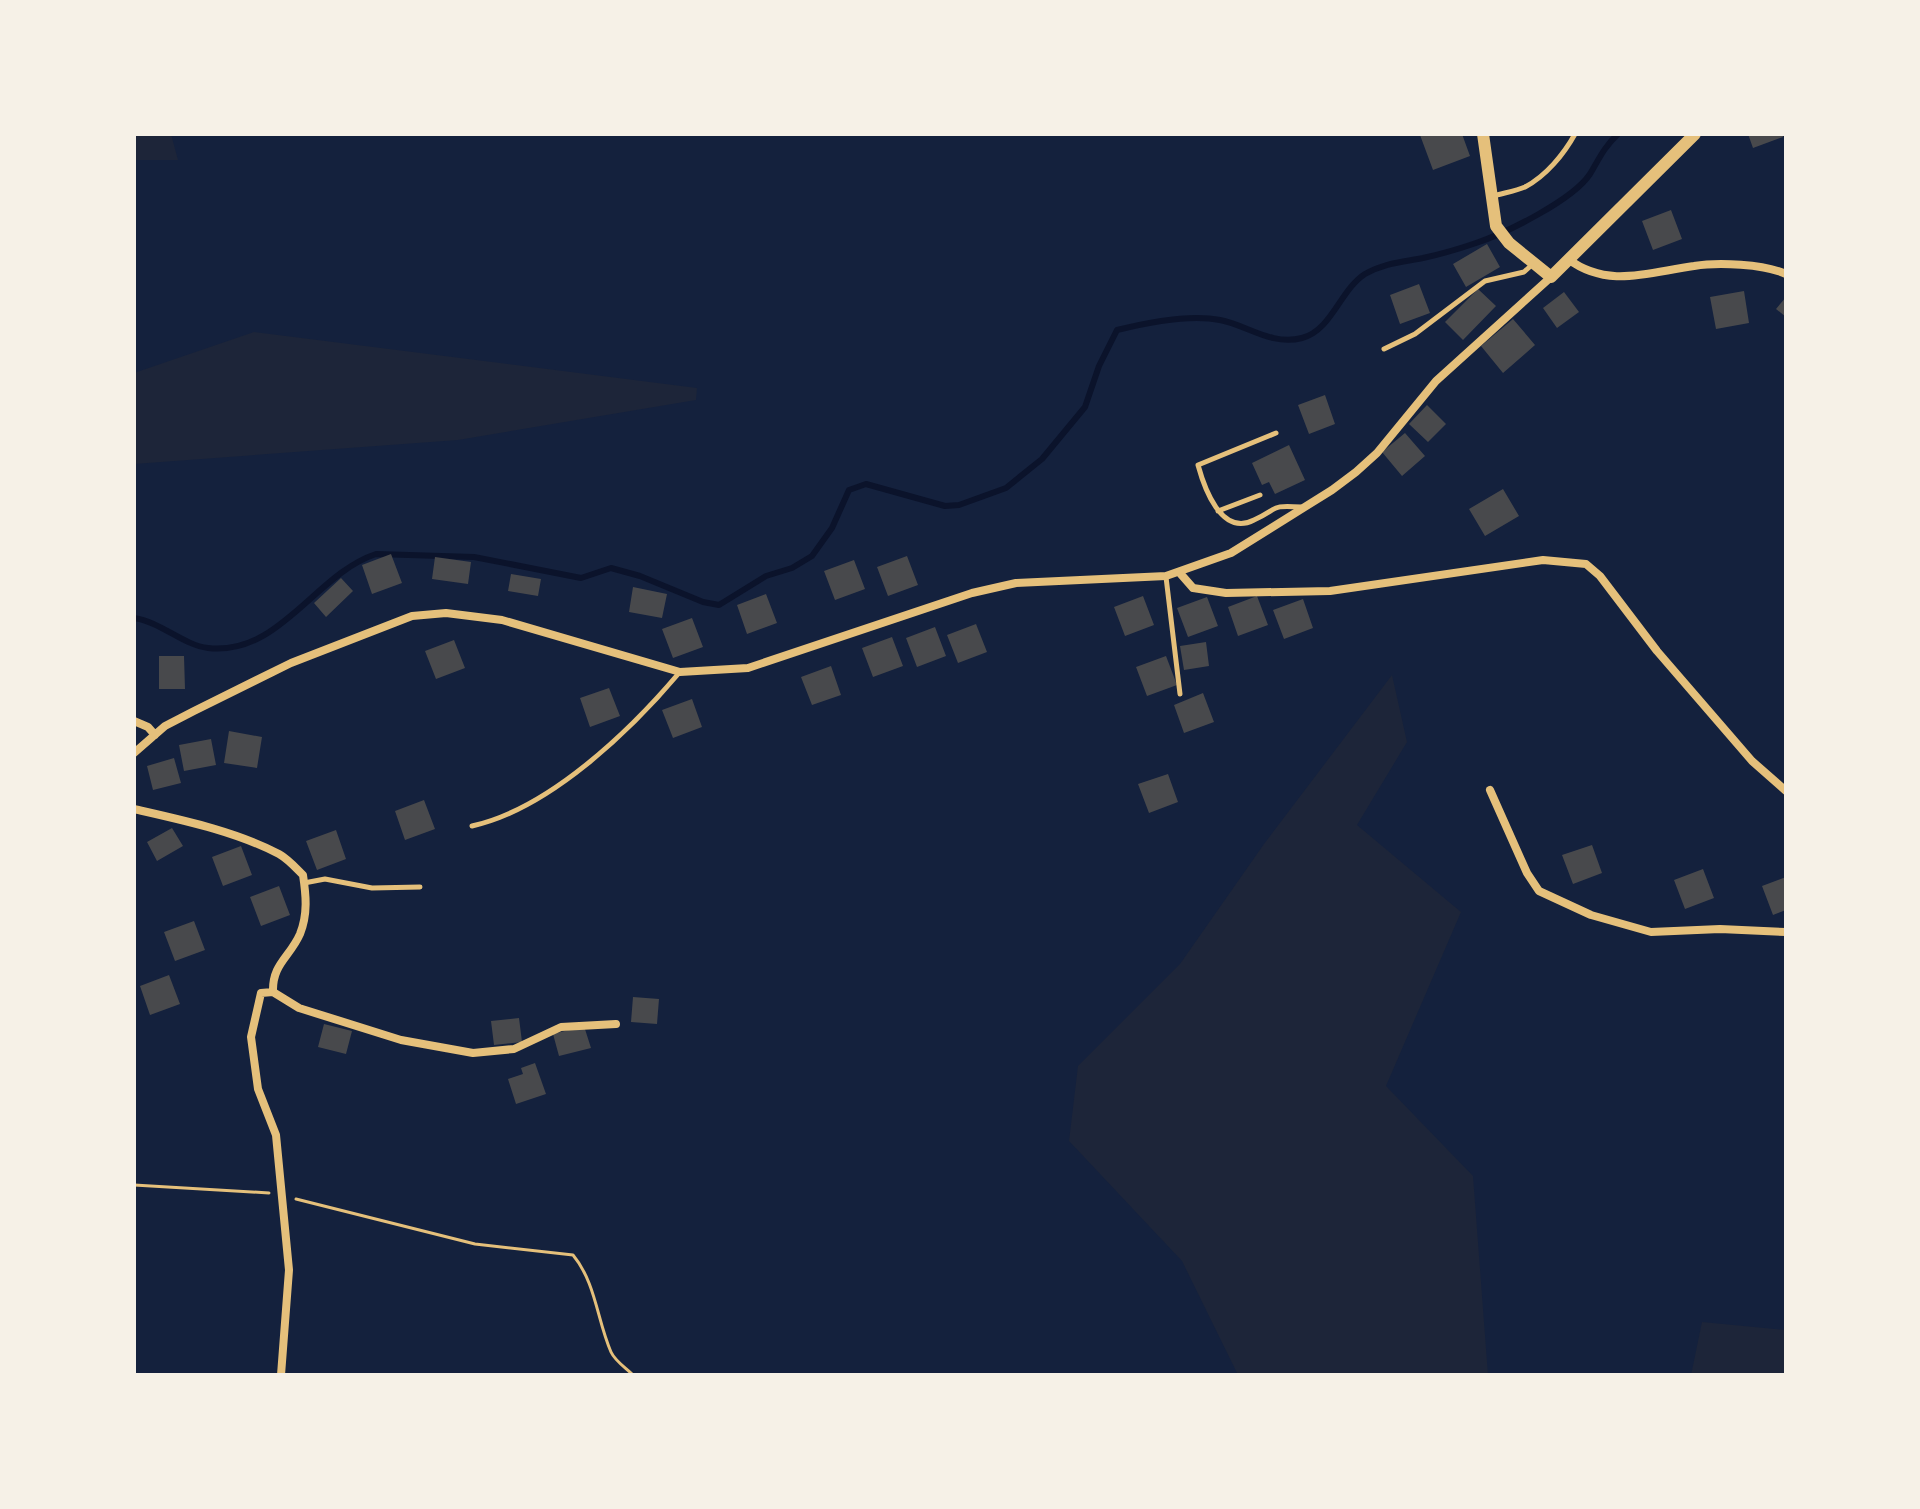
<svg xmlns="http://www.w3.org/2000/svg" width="1920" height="1509" font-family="'Space Grotesk',sans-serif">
<rect width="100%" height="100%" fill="#14213d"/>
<path fill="#1d2539" d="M134,134H171L178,160H134Z
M254,332L697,388L696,400L458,440L134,464V373Z
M1392,675L1407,742L1357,825L1461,912L1386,1086L1473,1176L1488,1375H1238L1182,1261L1069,1141L1078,1066L1180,964L1264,844Z
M1702,1322L1786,1330V1375H1691Z"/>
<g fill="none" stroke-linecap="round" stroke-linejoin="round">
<path stroke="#0b132b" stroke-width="6" d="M134,618C161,622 183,645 208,648C280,656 315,574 376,554L474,557L581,578L611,568L640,576L703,602L719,605L766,576L792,568L812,556L832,528L849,490L866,484L945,506L959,505L1006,488L1042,459L1085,407L1099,366L1117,330C1145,323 1191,314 1220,320C1247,325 1271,346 1302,338C1332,330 1340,290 1365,274C1384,263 1402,262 1423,258C1441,254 1459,249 1476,243C1506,233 1573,200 1590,174C1599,159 1604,147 1618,134"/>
</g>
<path fill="#48494c" d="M1462,134L1470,156L1433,170L1420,135Z
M1748,134H1782L1783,137L1753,148Z
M1671,210L1682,239L1653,250L1642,221Z
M1487,244L1500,267L1466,287L1453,264Z
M1419,284L1430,313L1400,324L1390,295Z
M1478,289L1496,306L1463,340L1445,322Z
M1744,291L1749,323L1716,329L1710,297Z
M1564,292L1579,312L1557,328L1543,308Z
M1786,297V317L1776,309Z
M1513,319L1535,345L1503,373L1481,346Z
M1325,395L1335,424L1309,434L1298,405Z
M1427,405L1446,424L1428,442L1409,424Z
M1405,433L1425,456L1402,476L1382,452Z
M1289,445L1305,480L1275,494L1269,482L1262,485L1252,463Z
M1503,489L1519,516L1485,536L1469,509Z
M391,554L402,583L372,594L362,565Z
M907,556L918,585L888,596L877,567Z
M435,557L471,562L468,584L432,579Z
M854,560L865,589L835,600L824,571Z
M511,574L541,579L538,596L508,591Z
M341,578L353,591L326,617L314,603Z
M633,587L667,594L662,618L629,612Z
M766,594L777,623L747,634L737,605Z
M1143,596L1154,625L1125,636L1114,607Z
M1257,596L1268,625L1238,636L1228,607Z
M1207,597L1218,626L1188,637L1177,608Z
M1303,599L1313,628L1284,639L1273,610Z
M692,618L703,647L673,658L662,629Z
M976,624L987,652L958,663L947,635Z
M935,627L946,656L917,667L906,638Z
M892,637L903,666L873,677L862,648Z
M454,640L465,668L436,679L425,651Z
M1206,642L1209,666L1184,670L1180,646Z
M159,656H184L185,689H159Z
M1166,656L1177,685L1147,696L1136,667Z
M831,666L841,695L812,705L801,677Z
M609,688L620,716L590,727L580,698Z
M1203,693L1214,722L1184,733L1174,705Z
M692,699L702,727L673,738L662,710Z
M229,731L262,737L257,768L224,763Z
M211,739L216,765L184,771L179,745Z
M174,758L181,783L153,790L147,766Z
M1168,774L1178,802L1149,813L1138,784Z
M424,800L435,829L405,840L395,811Z
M172,828L183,846L157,861L147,842Z
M336,830L346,859L317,870L306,841Z
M1592,845L1602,873L1573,884L1562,855Z
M241,846L252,875L223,886L212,857Z
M1703,869L1714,898L1685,909L1674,880Z
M1786,877V910L1773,915L1762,886Z
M279,886L290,915L261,926L250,897Z
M194,921L205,950L175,961L164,932Z
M169,975L180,1004L150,1015L140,986Z
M633,997L659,999L657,1024L631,1022Z
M519,1018L522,1042L494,1045L491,1021Z
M324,1024L352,1031L346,1054L318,1047Z
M584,1026L591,1048L559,1056L553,1034Z
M535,1063L546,1094L516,1104L508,1079L523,1074L521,1068Z"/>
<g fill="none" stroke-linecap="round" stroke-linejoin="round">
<path stroke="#e5c07b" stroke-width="3" d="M134,1185L269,1193
M296,1199L475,1244L573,1255C596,1283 597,1320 611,1352C615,1361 626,1368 633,1375"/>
<path stroke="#e5c07b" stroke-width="5" d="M1493,196C1503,193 1516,191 1525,187C1546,176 1564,154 1575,134
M1384,349L1415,334L1485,281L1524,272L1534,263
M1276,433L1198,465C1204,487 1221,537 1254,520C1280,508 1269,505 1301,507
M1218,511L1260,495
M1166,577L1180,694
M472,826C549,809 630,731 679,673
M304,883L325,879L372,888L420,887"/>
<path stroke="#e5c07b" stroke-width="8" d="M1568,259C1608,289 1649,272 1694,266C1718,262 1764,264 1786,274
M1179,572L1193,588L1226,593L1330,591L1543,560L1586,564L1600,576L1657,651L1752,761L1786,791
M134,721L148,727L155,735
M134,753L165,726L194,711L291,663L412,616L446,613L502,620L680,672L748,668L972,593L1016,583L1166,576L1231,553L1332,490L1356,472L1377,453L1436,381L1551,277
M1490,790L1527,873L1539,891L1591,915L1651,932L1720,929L1786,932
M134,809C182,820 235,831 279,854C288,859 296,868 303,875C306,895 308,914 300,934C290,957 272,964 273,992L299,1008L401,1040L473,1053L514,1049L561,1027L616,1024
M273,992L261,993L251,1037L258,1089L276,1135L289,1270L281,1375"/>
<path stroke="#e5c07b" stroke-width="12" d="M1483,134L1496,226L1509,243L1551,277L1695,134"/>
</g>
<rect width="1920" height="1509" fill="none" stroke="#f6f1e7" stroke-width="272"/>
</svg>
